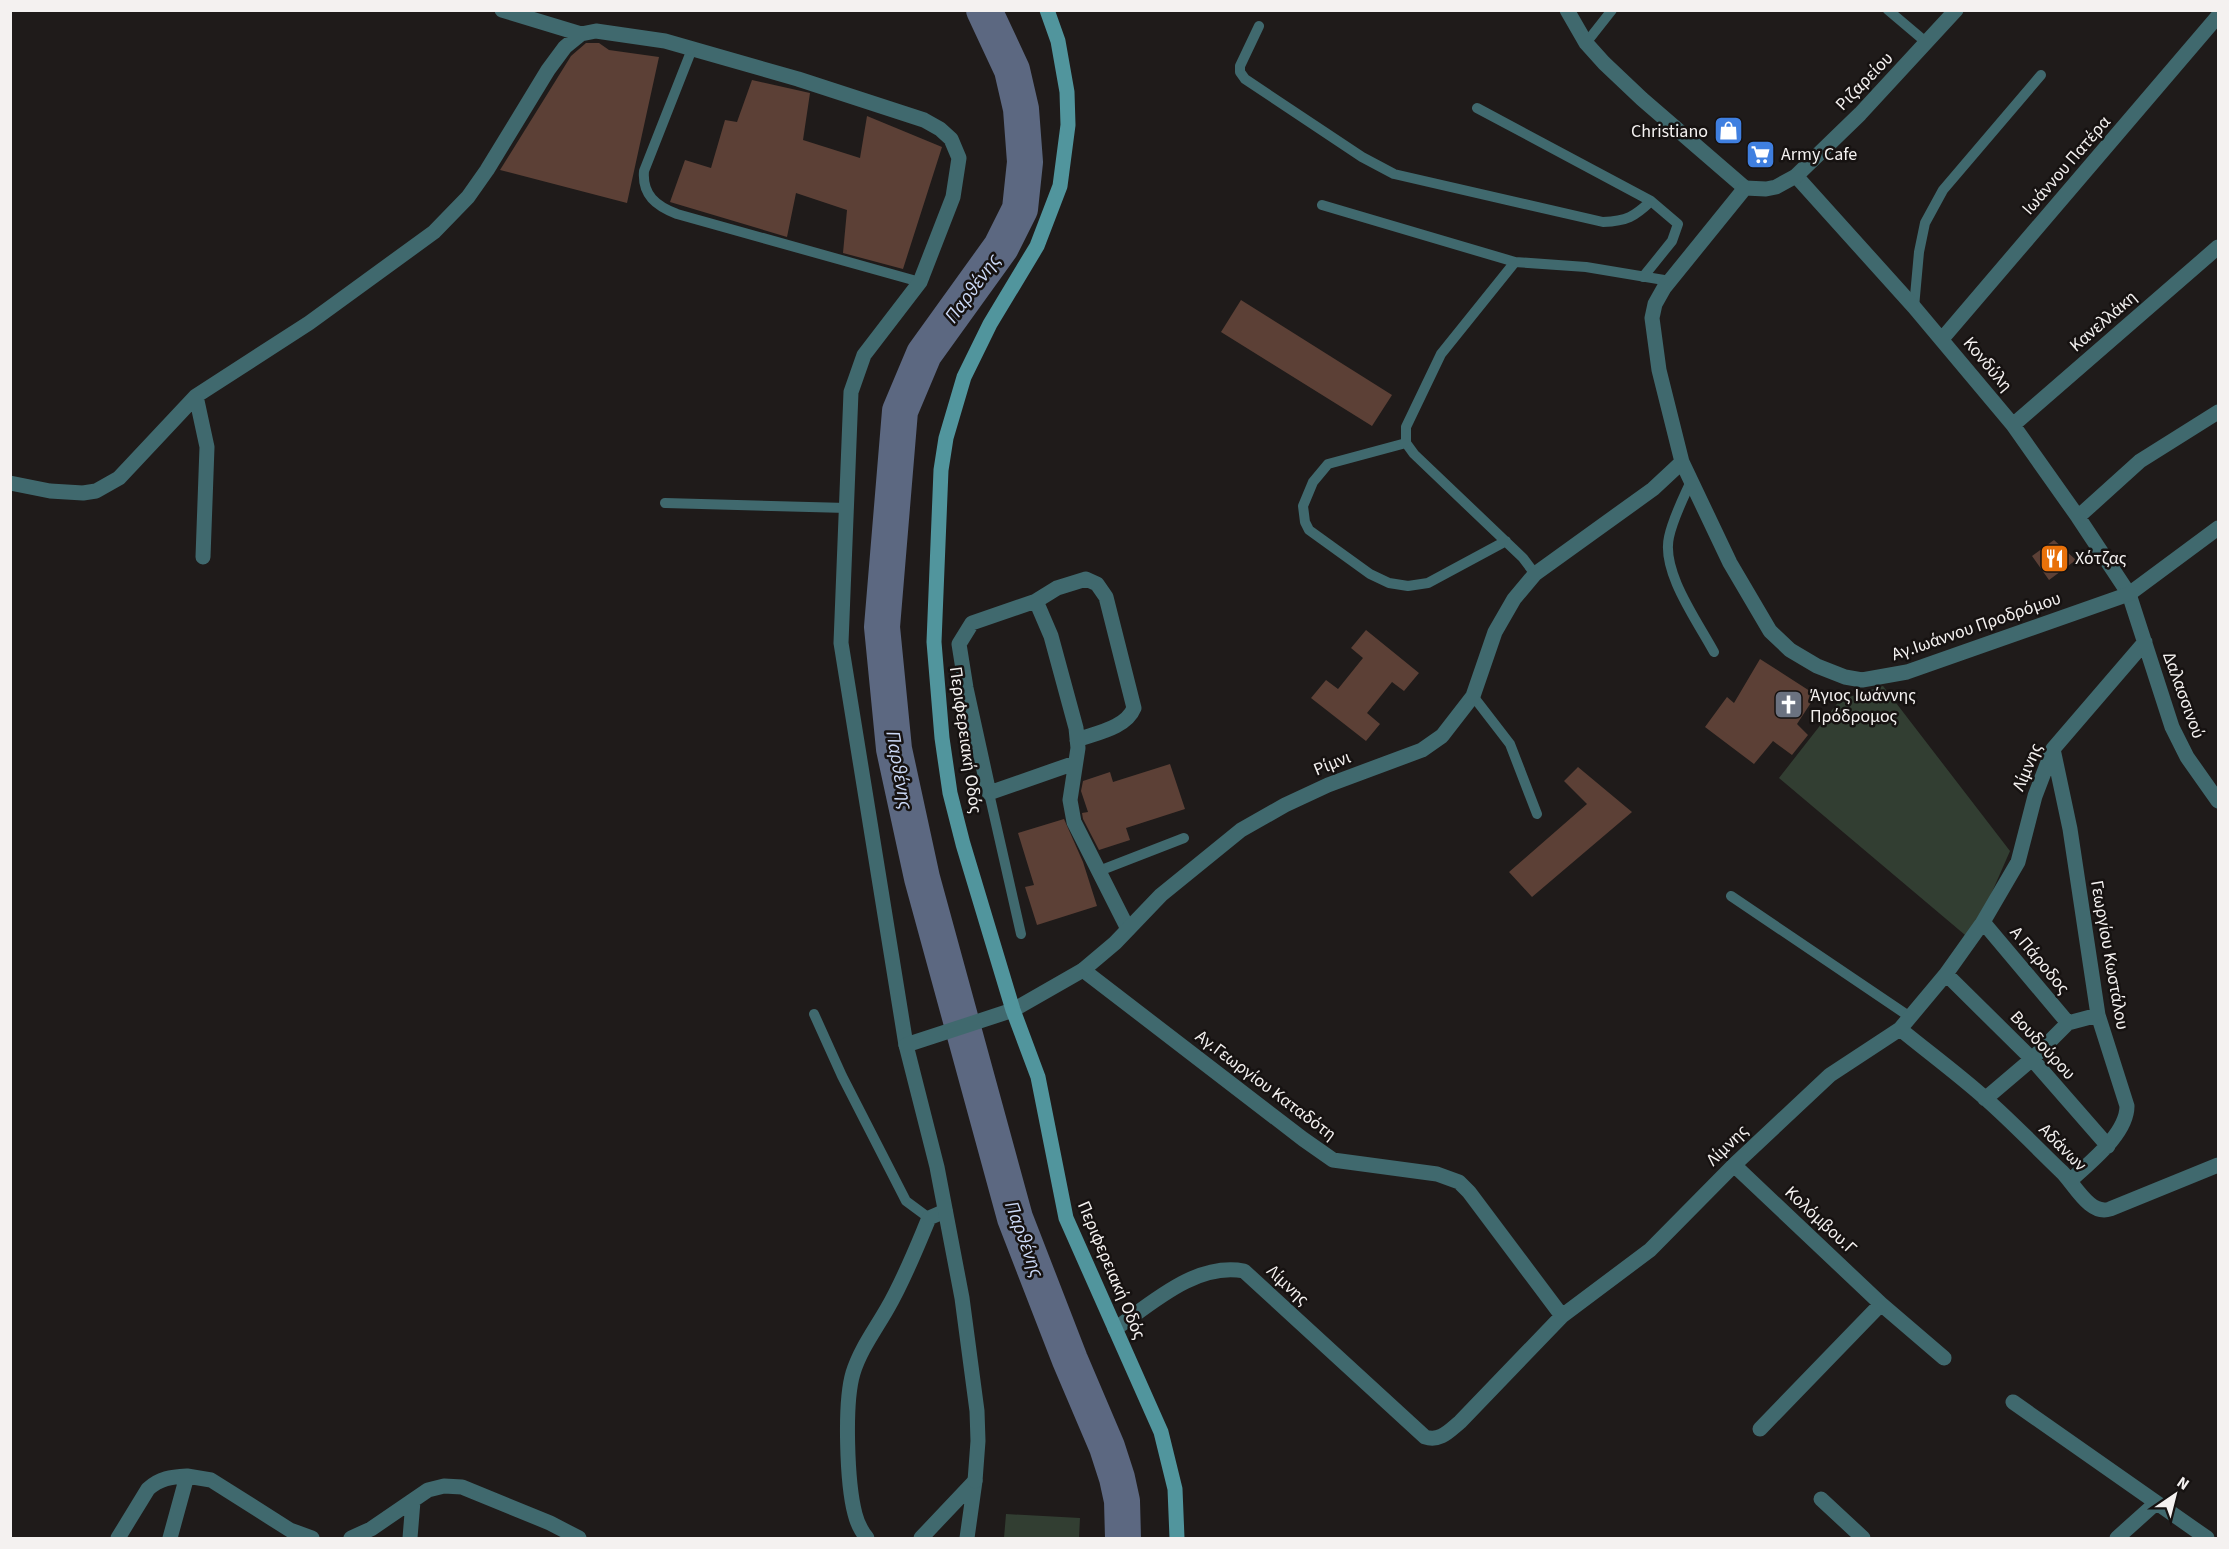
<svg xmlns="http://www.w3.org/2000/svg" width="2229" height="1549" font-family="'Source Sans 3',sans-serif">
<rect width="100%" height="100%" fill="#1f1b1a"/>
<path fill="#323e32" d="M1883,686L2010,851L1971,940L1779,778L1840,700Z
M1006,1514L1080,1518L1079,1538H1004Z"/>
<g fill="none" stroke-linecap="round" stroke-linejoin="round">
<path stroke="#5c6881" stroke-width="36" d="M984,10L1012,70L1021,109L1025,162L1020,209L1001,247L924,354L900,411L882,627L894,749L922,878L1015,1218L1070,1360L1107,1447L1117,1478L1122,1501L1123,1538"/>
</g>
<path fill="#5c4036" d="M586,43H599L609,50L659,57L627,203L500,170L571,56Z
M752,80L810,93L803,140L860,158L867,116L942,147L903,269L843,253L847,210L796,193L787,237L670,202L685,160L711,168L725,120L737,122Z
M1241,300L1392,395L1372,426L1221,332Z
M2054,540L2076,560L2049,580L2032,556Z
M1366,630L1419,673L1404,691L1392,682L1367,713L1380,724L1366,741L1311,698L1326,680L1338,689L1363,658L1351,648Z
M1760,659L1816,695L1797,724L1808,735L1792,755L1773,741L1754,764L1705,727L1727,697L1734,703Z
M1170,764L1185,809L1126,828L1130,840L1099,850L1083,819L1082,813L1088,812L1081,791L1083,781L1110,772L1113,782Z
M1578,767L1632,812L1532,897L1509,872L1587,804L1564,781Z
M1064,819L1083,862L1097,906L1037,925L1025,887L1034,885L1018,833Z"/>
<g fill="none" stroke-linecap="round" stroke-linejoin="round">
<path stroke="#40696e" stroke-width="10" d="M1888,10L1927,43
M1259,26L1240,66V72L1245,79L1362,157L1394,174L1603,222C1627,221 1634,217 1651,201L1678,224L1672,241L1643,277
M1586,43L1612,10
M692,49L644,171C642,195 656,206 677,214L920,282
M1477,108L1651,201
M1322,205L1515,262
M1914,307L1919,252L1925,223L1943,190L2041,75
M1406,443L1328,464L1313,482L1303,506L1305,522L1309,530L1370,574L1389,583L1408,586L1428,583L1506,541
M1691,481C1683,499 1673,518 1669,537C1661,572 1698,622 1714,652
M665,503L847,508
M1535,574L1523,558L1414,454L1406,443V427L1441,354L1515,262L1586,267L1670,281
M1473,696L1510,744L1537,814
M989,793L1021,934
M1099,871L1184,838
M1731,896L1910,1017
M814,1014L842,1076L906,1201L929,1218"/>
<path stroke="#40696e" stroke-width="15" d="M502,10L581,34
M1567,10L1586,43L1604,63L1642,99L1745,188
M1796,176L1914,307L2013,425L2078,517L2129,594L2172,727L2187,757L2218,801
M1942,339L2218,16
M196,396L207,447L203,557
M2013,425L2218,247
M10,483L50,491L83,493L96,491L119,478L196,396L309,323L434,232L468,197L487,170L548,70L565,47L581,34L596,31L665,41L798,79L924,120L940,129L951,139L959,158L953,197L920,282L864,355L851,392L841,643L906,1045
M2078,517L2140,461L2218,412
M1036,601L972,623L959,644L966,688L989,793L1075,763
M1077,740C1096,733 1126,728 1134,708L1106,597L1097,584L1086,579L1057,588L1036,601L1051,636L1076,728L1078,748L1070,800L1074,822L1128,929
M2053,749L2070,829L2098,1015L2127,1106C2127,1134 2090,1162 2071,1180
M1983,922L2068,1023
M1083,970L1303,1139L1333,1160L1437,1174L1459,1182L1469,1192L1562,1316
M1946,974L2032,1059L2108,1146
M1900,1029C1928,1052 1958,1074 1986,1099C2012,1122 2037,1148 2062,1172C2075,1185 2090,1216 2110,1209L2218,1165
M1985,1099L2032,1059L2068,1023L2098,1015
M1734,1165L1881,1304L1944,1358
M1115,1329C1152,1303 1196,1262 1244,1271L1425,1437C1440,1442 1449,1431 1460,1422L1562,1316L1650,1250L1734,1165L1830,1075L1900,1029L1946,974L1983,922L2018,862L2035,796L2053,749L2145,642
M2013,1402L2207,1538
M1760,1429L1881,1304
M1821,1499L1863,1538
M118,1538L148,1489C160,1478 171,1477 187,1476
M170,1538L187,1476L211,1480L290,1530L312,1538
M351,1538L371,1529L428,1490L444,1486L462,1487L550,1523L579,1538
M410,1538L413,1501
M867,1538C862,1532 857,1522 855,1514C847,1484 844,1403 853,1373C860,1350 875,1330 887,1309C904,1280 916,1249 929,1218L945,1211
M921,1538L975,1481
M967,1538L975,1481
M2117,1538L2156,1503"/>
<path stroke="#40696e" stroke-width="15" d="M1956,10L1860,114L1796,176L1776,187L1766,189L1745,188L1664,288L1655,304L1652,318L1659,370L1682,462L1730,563L1770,631L1790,650L1817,666L1845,677L1862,680L1907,672L2129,594L2218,528
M975,1481L978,1441L977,1411L962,1298L937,1167L906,1045L1013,1010L1083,970L1115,943L1161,895L1241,830L1285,805L1328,785L1422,750L1442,736L1473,696L1495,632L1514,599L1535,574L1653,489L1682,462"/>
<path stroke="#51959d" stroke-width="15" d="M1047,10L1058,41L1067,92L1068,125L1060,186L1037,246L990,324L964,377L946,438L941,470L934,642L942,738L950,793L963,844L1013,1010L1038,1077L1066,1218L1161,1432L1175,1489L1177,1538"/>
</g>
<defs>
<symbol id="shop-square" viewBox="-11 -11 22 22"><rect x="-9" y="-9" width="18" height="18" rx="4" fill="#3f7fe0" stroke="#161211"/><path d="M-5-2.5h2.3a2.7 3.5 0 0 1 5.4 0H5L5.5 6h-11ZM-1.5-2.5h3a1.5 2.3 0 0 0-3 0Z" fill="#fff"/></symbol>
<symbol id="supermarket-square" viewBox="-11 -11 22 22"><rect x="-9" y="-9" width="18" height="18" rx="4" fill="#3f7fe0" stroke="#161211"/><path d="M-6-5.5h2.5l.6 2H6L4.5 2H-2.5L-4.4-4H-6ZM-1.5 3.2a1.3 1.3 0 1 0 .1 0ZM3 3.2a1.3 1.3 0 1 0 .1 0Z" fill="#fff"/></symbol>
<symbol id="restaurant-square" viewBox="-11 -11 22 22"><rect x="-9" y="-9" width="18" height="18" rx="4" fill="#e8710a" stroke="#161211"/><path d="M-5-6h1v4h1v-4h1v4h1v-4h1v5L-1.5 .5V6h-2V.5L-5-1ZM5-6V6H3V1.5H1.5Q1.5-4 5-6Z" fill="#fff"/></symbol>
<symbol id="church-square" viewBox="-11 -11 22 22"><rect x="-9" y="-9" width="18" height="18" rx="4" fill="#6b7280" stroke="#161211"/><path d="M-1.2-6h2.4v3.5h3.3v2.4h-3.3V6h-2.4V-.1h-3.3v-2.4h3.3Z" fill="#fff"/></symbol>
</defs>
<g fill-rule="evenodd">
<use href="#shop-square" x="1712" y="114" width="33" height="33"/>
<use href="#supermarket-square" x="1744" y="138" width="33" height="33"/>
<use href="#restaurant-square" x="2038" y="542" width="33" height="33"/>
<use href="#church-square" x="1772" y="688" width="33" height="33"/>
</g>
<g text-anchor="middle" stroke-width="5" stroke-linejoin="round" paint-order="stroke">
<g font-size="18" fill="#f4f1f0" stroke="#161211">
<text transform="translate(1864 81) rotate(-46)" y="6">Ριζαρείου</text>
<text transform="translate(2066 165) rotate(-49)" y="6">Ιωάννου Πατέρα</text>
<text transform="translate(2103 321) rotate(-41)" y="6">Κανελλάκη</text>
<text transform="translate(1988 364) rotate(50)" y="6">Κονδύλη</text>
<text transform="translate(1976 626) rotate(-19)" y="6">Αγ.Ιωάννου Προδρόμου</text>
<text transform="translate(2184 695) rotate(70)" y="6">Δαλασσινού</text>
<text transform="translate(966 740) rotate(82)" y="6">Περιφερειακή Οδός</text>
<text transform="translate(1332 763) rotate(-22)" y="6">Ρίμνι</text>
<text transform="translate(2027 767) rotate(-67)" y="6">Λίμνης</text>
<text transform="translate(2110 955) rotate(80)" y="6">Γεωργίου Κωστάλου</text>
<text transform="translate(2040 960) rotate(50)" y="6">Α Πάροδος</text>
<text transform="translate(2043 1045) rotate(47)" y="6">Βουδούρου</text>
<text transform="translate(1266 1085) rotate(37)" y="6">Αγ.Γεωργίου Καταδότη</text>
<text transform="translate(1727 1145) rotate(-44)" y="6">Λίμνης</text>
<text transform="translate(2063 1147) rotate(45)" y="6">Αδάνων</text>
<text transform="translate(1821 1220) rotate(43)" y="6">Κολόμβου.Γ</text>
<text transform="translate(1112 1270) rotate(67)" y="6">Περιφερειακή Οδός</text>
<text transform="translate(1288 1285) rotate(43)" y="6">Λίμνης</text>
</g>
<g font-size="18" fill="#f4f1f0" stroke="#161211" text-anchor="start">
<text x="1708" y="137" text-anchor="end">Christiano</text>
<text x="1781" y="160">Army Cafe</text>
<text x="2075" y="564">Χότζας</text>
<text x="1810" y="701">Άγιος Ιωάννης<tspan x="1810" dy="21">Πρόδρομος</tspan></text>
</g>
<g font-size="20" font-style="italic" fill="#ccdaf8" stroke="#161211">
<text transform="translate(972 288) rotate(-54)" y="7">Παρθένης</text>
<text transform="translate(900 770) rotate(80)" y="7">Παρθένης</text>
<text transform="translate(1025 1239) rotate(70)" y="7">Παρθένης</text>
</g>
</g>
<rect width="2229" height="1549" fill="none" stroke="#f4f1f0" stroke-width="24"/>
<g transform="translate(2175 1495) rotate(35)" stroke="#161211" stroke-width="4.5" paint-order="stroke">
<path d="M0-4.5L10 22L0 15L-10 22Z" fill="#f4f1f0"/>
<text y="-9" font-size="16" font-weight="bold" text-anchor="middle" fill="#f4f1f0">N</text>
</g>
</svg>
